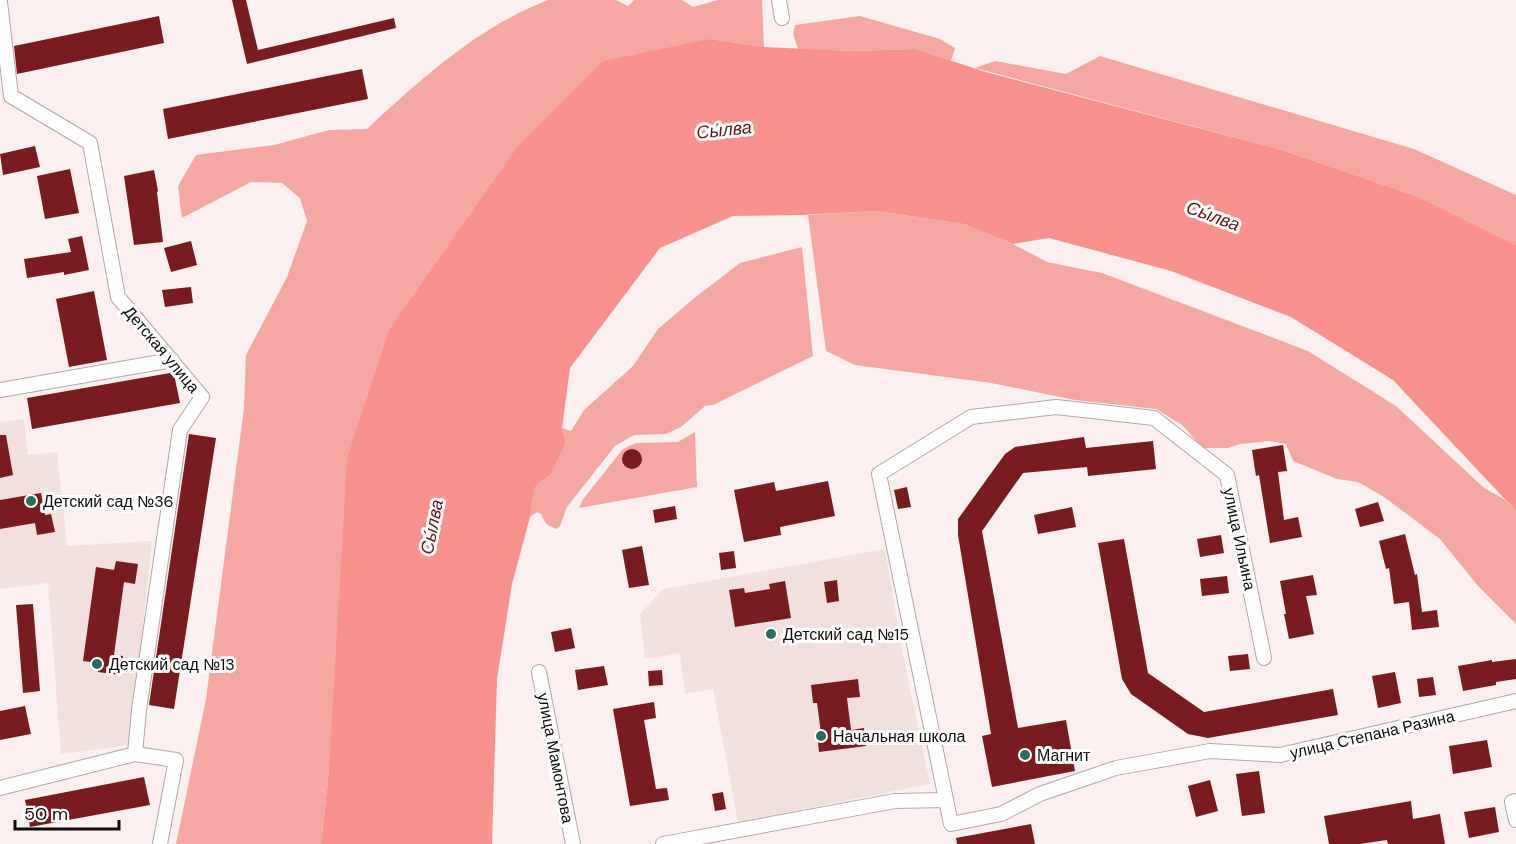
<svg xmlns="http://www.w3.org/2000/svg" width="1516" height="844" font-family="'DM Sans',sans-serif">
<rect width="100%" height="100%" fill="#fbf0ef"/>
<path fill="#f2e0de" d="M24,419L28,455L57,452L67,546L152,541L130,745L61,754L48,583L0,589V422Z
M885,549L903,655L930,784L738,822L713,689L685,694L680,653L645,659L640,614L663,589Z"/>
<path fill="#f5a8a2" d="M548,0H616L628,6L634,0H682L693,7L718,0H762L764,47L710,39L329,770L321,844H176L206,699L244,408L246,355L287,277L307,221L300,198L282,183L251,182L182,218L178,186L196,155L274,145L329,130L367,129C421,79 478,27 548,0Z
M860,16L940,39L955,48L951,61L915,49L852,51L798,49L793,34L795,25Z
M1100,56L1414,149L1516,195V245L1419,197L1282,150L975,68L995,61L1066,74Z
M876,211L963,224L1013,244L1047,262L1102,273L1308,351L1396,406L1483,487L1505,500L1516,511V624L1478,586L1440,539L1384,497L1358,482L1337,479L1293,461L1286,444L1270,441L1240,444L1228,448H1203L1182,425L1156,409L1075,400L991,383L855,365L826,351L808,215Z
M802,247L813,356L713,405L705,406L681,427L666,434L634,435L615,446L567,507L560,526L556,529L546,524L541,514L537,512L530,517L535,487L552,473L566,443L562,428L571,431L584,410L633,366L658,329L693,299L740,263Z
M695,432L697,487L579,508L584,498L623,449L636,443L678,442Z"/>
<path fill="#f9928c" d="M710,39L764,47L852,51L915,49L986,72L1282,150L1419,197L1516,245V511L1393,380L1291,317L1171,271L1049,238L1013,244L963,224L876,211L802,215L733,216L660,248L570,368L562,428L566,443L552,473L535,487L530,517L512,584L497,679L492,844H321L329,770L347,459L389,330L518,146L603,61Z"/>
<path fill="#781c1f" d="M232,0H246L258,50L394,18L396,28L247,64Z
M159,16L164,43L17,74L14,46Z
M362,69L368,99L168,139L163,109Z
M35,146L40,167L3,175L0,154Z
M70,169L79,213L45,219L37,176Z
M154,170L158,191L157,192L163,242L134,245L124,176Z
M82,236L89,270L64,275V272L27,278L24,259L71,252L68,239Z
M191,241L197,265L171,272L164,248Z
M191,287L193,303L165,307L162,290Z
M94,291L107,360L69,367L56,299Z
M170,373L175,379L180,403L32,429L27,398Z
M189,434L216,438L174,709L149,705Z
M0,435H6L13,475L0,478Z
M1084,437L1086,448L1153,441L1156,469L1088,476L1087,467L1023,473L982,531L1018,728L1066,720L1075,771L992,787L982,736L991,734L958,535V519L1005,454L1015,447Z
M1283,445L1287,471L1278,472L1284,520L1298,517L1302,537L1270,543L1259,475L1256,476L1252,450Z
M622 459a10 10 0 1 1 20 0a10 10 0 1 1-20 0Z
M828,481L835,516L780,527L781,535L744,542L734,490L774,482L776,491Z
M907,487L911,507L898,509L894,490Z
M41,493L45,515L51,514L55,532L37,535L35,523L0,529V500Z
M1378,502L1384,521L1360,527L1355,509Z
M675,506L677,519L655,523L653,510Z
M1072,507L1076,527L1038,534L1034,515Z
M1405,534L1415,575L1417,574L1422,612L1437,610L1439,627L1412,630L1409,602L1394,604L1389,568L1386,569L1379,541Z
M1221,535L1224,553L1200,557L1197,539Z
M1124,539L1148,673L1204,712L1333,689L1338,715L1208,738L1188,734L1131,694L1122,679L1098,543Z
M642,546L649,585L629,588L622,550Z
M734,551L736,568L721,570L719,553Z
M116,561L138,564L135,584L124,582L114,655L123,656L120,675L98,672L99,663L83,661L96,567L114,570Z
M1313,575L1317,595L1306,596L1314,634L1289,639L1284,614H1286L1280,581Z
M1227,576L1229,593L1202,596L1200,579Z
M837,580L839,601L827,603L824,582Z
M785,581L791,618L735,627L729,590L744,588L745,593L770,589L769,584Z
M33,604L40,691L23,693L16,605Z
M571,628L575,648L555,652L551,632Z
M1248,654L1250,669L1230,671L1228,656Z
M1516,659V679L1496,682V685L1463,691L1458,666L1492,660V662Z
M604,666L608,685L578,690L575,670Z
M662,670L663,685L649,686L648,671Z
M1395,672L1401,703L1378,708L1372,676Z
M1433,677L1436,695L1419,697L1417,679Z
M858,679L860,697L847,698L851,730L864,728L866,746L819,752L817,733H821L817,703H813L811,685Z
M654,702L656,718L644,720L656,789L667,788L669,800L630,806L613,709Z
M25,706L31,734L0,740V711Z
M1487,740L1492,767L1453,774L1449,746Z
M1259,771L1265,813L1242,816L1236,774Z
M144,777L150,805L30,827L25,800Z
M1210,780L1218,811L1196,817L1188,786Z
M723,792L726,809L715,811L712,794Z
M1411,801L1413,819L1440,814L1445,844H1388L1387,840L1360,844H1329L1324,816Z
M1495,807L1499,832L1469,838L1464,812Z
M1031,824L1035,844H957L956,838Z"/>
<g fill="none" stroke-linecap="round" stroke-linejoin="round">
<defs>
<path id="street" d="M779,0L782,18
M0,2L11,96L90,143L118,297L202,397L180,430L139,710L135,754L176,760L160,844
M0,390L172,360
M1264,658L1227,475L1154,418L1056,407L971,417L879,474L951,824L1001,814L1040,794L1116,768L1210,751L1280,755L1516,701
M539,672L573,844
M0,788L135,754
M1516,801L1512,802L1516,820
M663,844L895,801L946,800"/>
</defs>
<use href="#street" stroke="#b2a7a6" stroke-width="16"/>
<use href="#street" stroke="#fff" stroke-width="14"/>
</g>
<g fill="#2a6c5b" stroke="#fff" stroke-width="2">
<circle cx="31" cy="501" r="6"/>
<circle cx="771" cy="634" r="6"/>
<circle cx="97" cy="664" r="6"/>
<circle cx="821" cy="736" r="6"/>
<circle cx="1025" cy="755" r="6"/>
</g>
<g text-anchor="middle" stroke-width="6" stroke-linejoin="round" paint-order="stroke">
<g font-size="16" fill="#100d0c" stroke="#fff">
<text transform="translate(162 349) rotate(50)" y="6">Детская улица</text>
<text transform="translate(1240 539) rotate(78)" y="6">улица Ильина</text>
<text transform="translate(1372 734) rotate(-13)" y="6">улица Степана Разина</text>
<text transform="translate(556 758) rotate(79)" y="6">улица Мамонтова</text>
</g>
<g font-size="16" fill="#100d0c" stroke="#fff" text-anchor="start">
<text x="43" y="507">Детский сад №36</text>
<text x="783" y="640">Детский сад №15</text>
<text x="109" y="670">Детский сад №13</text>
<text x="833" y="742">Начальная школа</text>
<text x="1037" y="761">Магнит</text>
</g>
<g font-size="18" font-style="italic" fill="#6d1217" stroke="#fff">
<text transform="translate(724 130) rotate(-6)" y="6">Сы́лва</text>
<text transform="translate(1213 216) rotate(20)" y="6">Сы́лва</text>
<text transform="translate(432 527) rotate(-79)" y="6">Сы́лва</text>
</g>
</g>
<path d="M15 820v9h104v-9" fill="none" stroke="#100d0c" stroke-width="3"/>
<text x="24" y="820" font-size="18" fill="#100d0c" stroke="#ffffff" stroke-width="4.5" paint-order="stroke">50 m</text>
</svg>
